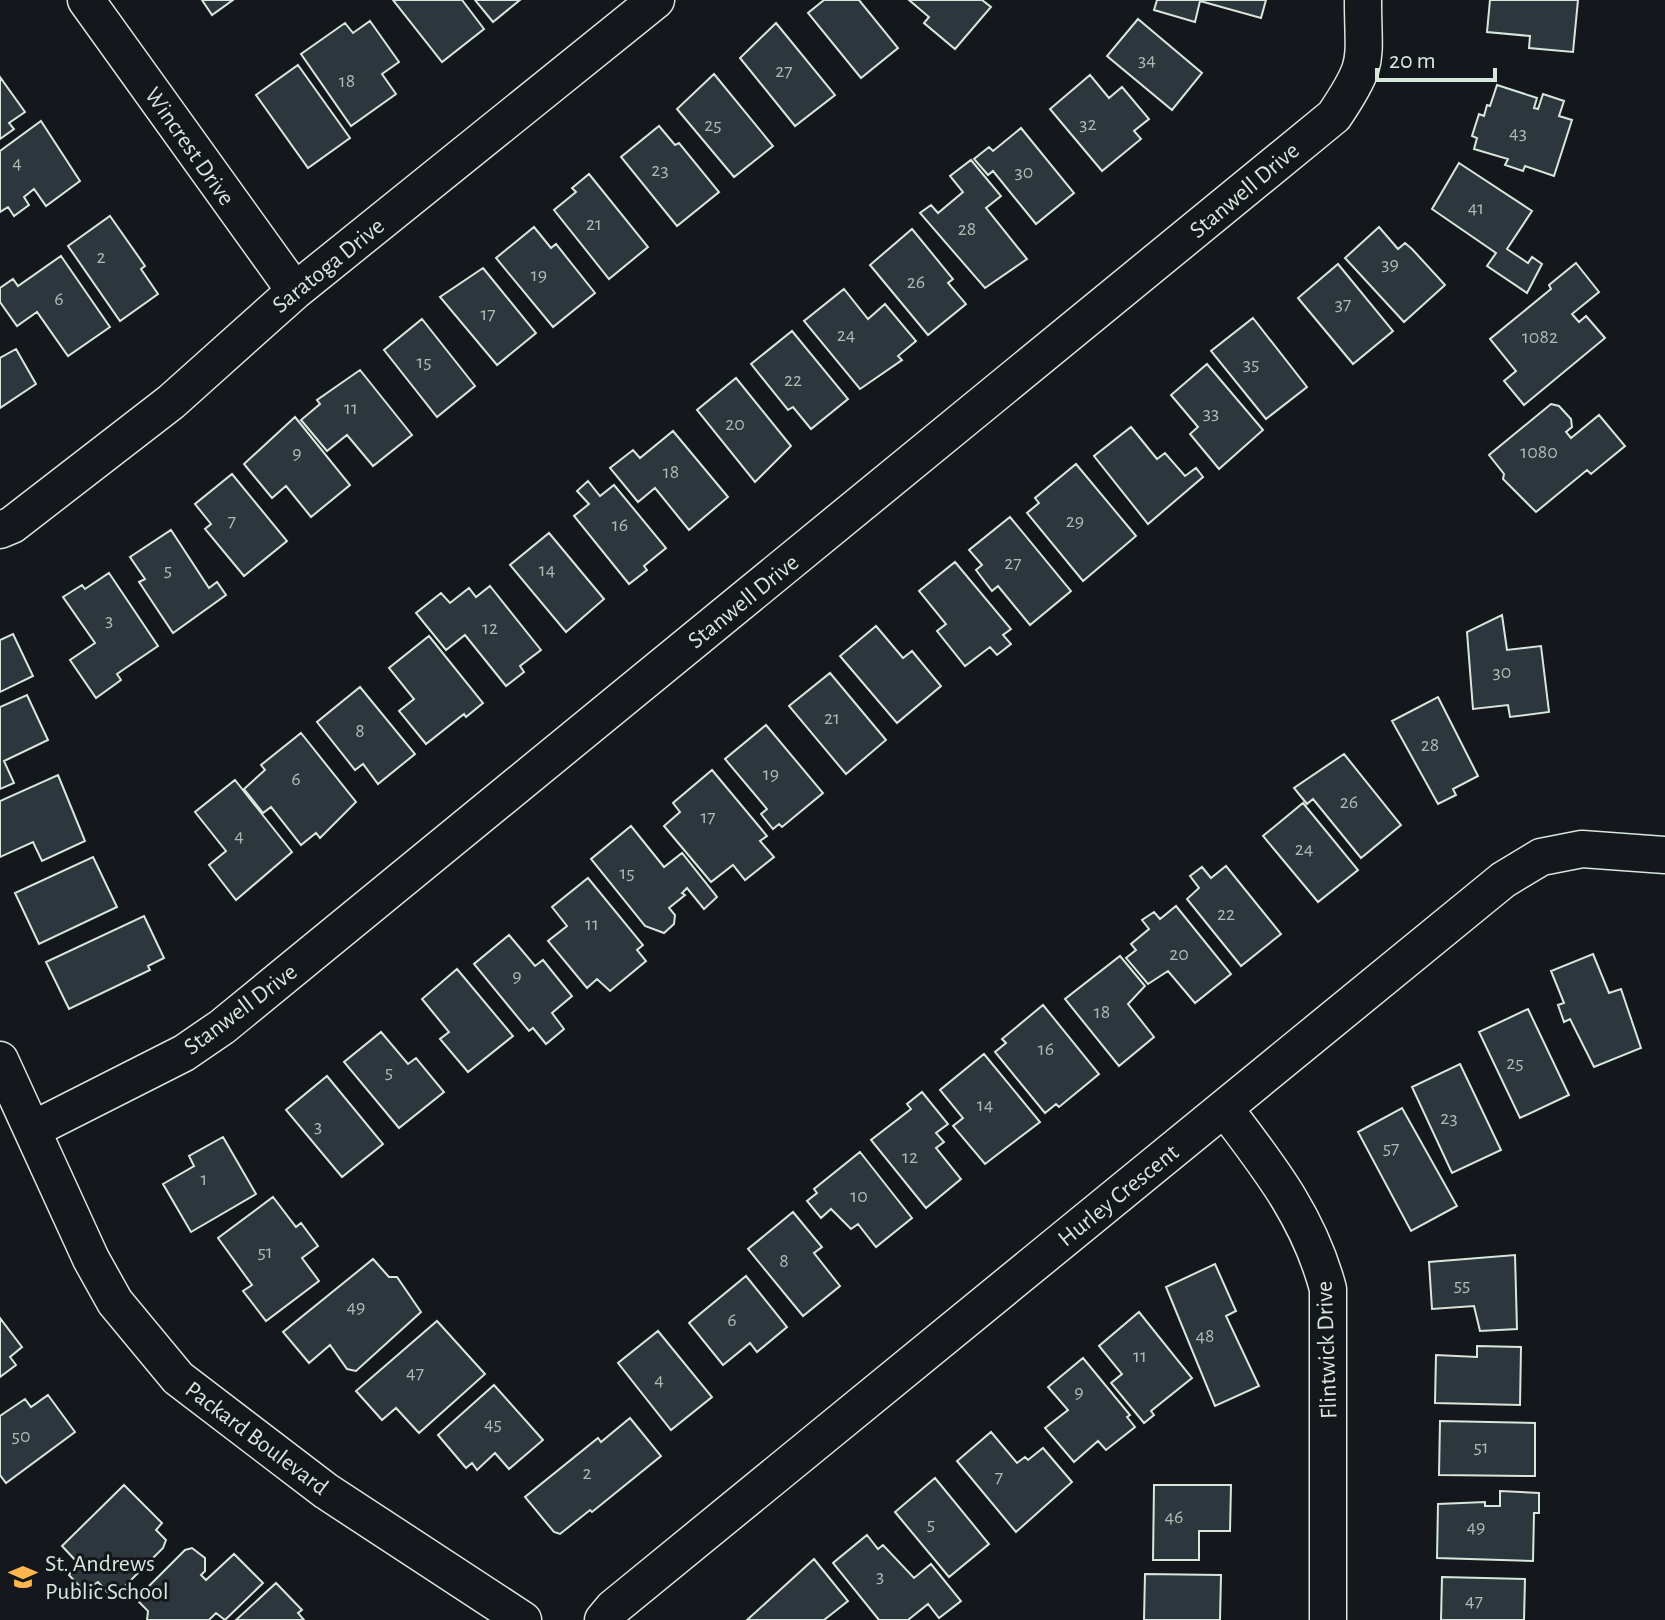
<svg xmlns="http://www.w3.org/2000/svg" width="1665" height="1620" font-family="'Alegreya Sans',sans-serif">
<rect width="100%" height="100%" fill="#14181c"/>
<path fill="#2c363c" stroke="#d8e6dc" stroke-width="2" d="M202,0H233L212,15Z
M393,0H462L484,29L442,62Z
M475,0H520L493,22Z
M824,0H859L898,48L861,78L808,13Z
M909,0H982L991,7L955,49L924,23L929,17Z
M1157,0H1266L1261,18L1200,1L1195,22L1154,10Z
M1490,0H1578L1573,52L1529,48L1530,36L1487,32Z
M1138,19L1202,73L1172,110L1107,56Z
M370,21L399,62L382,74L396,94L351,126L301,54L345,23L353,33Z
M776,23L835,95L795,126L740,58Z
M298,65L350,138L308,168L256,95Z
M714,74L773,146L734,177L677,109Z
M1090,75L1109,98L1122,87L1149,119L1134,131L1141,139L1102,171L1050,109Z
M0,77L25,112L9,123L14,129L0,139Z
M1497,85L1537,98L1534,108L1538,109L1543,94L1564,101L1559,116L1572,120L1554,176L1525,166L1523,171L1505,165L1508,159L1474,149L1477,138L1472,136L1479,114L1484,116L1487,105L1490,106Z
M41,121L80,181L46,206L34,189L24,197L29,205L14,216L8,207L0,212V151Z
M659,126L675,145L679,143L719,192L677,226L621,157Z
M1021,128L1074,193L1036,224L993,171L988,175L974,159L989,147L993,151Z
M971,160L1001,196L986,208L1027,259L985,288L920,213L931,205L938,213L963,192L950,176Z
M1459,163L1532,211L1507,249L1528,263L1532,257L1542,264L1527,293L1487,266L1496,253L1432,209Z
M589,174L648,247L609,279L554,210L576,192L572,188Z
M110,216L145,266L141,269L158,294L120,321L68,246Z
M534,227L551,248L556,244L595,293L553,327L496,258Z
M1379,227L1398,249L1405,243L1412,249L1445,285L1404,322L1345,258Z
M912,229L953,279L948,283L966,304L928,335L870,265Z
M61,256L110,327L68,356L37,312L17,326L0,302V288L13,279L18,286Z
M1576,263L1599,292L1572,314L1579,322L1586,316L1605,338L1524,405L1504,381L1516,371L1490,339L1551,289L1549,285Z
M1338,264L1393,331L1353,364L1298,298Z
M483,268L536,333L497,365L440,297Z
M844,289L868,319L885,304L916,341L898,356L902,360L860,389L804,321Z
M1253,318L1307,387L1266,419L1211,351Z
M422,319L475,386L437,417L384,350Z
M792,331L848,399L811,429L793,407L788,410L751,364Z
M16,349L36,384L0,408V358Z
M1207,364L1263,430L1219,469L1190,434L1198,427L1171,395Z
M360,370L412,435L373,466L347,435L327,451L301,420L320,404L317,400Z
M736,378L791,446L755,482L697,410Z
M1551,404L1559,406L1571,419L1572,427L1566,432L1571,438L1599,415L1625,446L1591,474L1587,470L1536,512L1503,479L1504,474L1489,455Z
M295,417L350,485L311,517L286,486L272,498L244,464Z
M1131,427L1157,459L1165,453L1185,476L1196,468L1203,477L1148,524L1094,456Z
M673,431L728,497L689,530L655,488L638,502L610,468L633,450L640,458Z
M1076,464L1136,536L1083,581L1027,513L1039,503L1035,498Z
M232,474L287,541L244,576L205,529L211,524L195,504Z
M588,481L600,496L614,485L666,548L644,566L647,570L629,584L574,516L589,504L577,491Z
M1010,517L1071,591L1030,625L998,586L992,591L976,570L982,565L969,550Z
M171,530L209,588L217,582L226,595L173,633L139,582L145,579L130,557Z
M549,533L604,599L566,632L510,565Z
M955,562L1011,629L1003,635L1011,644L997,655L990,647L965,666L937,631L946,624L919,591Z
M109,573L158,646L117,674L121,680L96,698L70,660L95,643L63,597L82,585L85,589Z
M490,586L541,650L520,666L524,672L506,686L465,635L446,650L416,613L441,593L450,603L469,588L476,597Z
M1502,615L1507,650L1541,646L1549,712L1510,717L1508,705L1473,709L1467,632Z
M876,626L903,658L912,651L941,686L897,723L840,656Z
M13,634L33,676L0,692V640Z
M429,636L483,703L466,717L464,714L426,744L399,711L414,699L389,668Z
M830,673L886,740L846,774L789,706Z
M360,687L415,754L378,784L363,764L355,770L317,722Z
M27,695L48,740L4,761L14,783L0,789V707Z
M1438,697L1478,776L1453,789L1456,795L1438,804L1392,721Z
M766,725L823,793L782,827L779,824L773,829L761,814L767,809L725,759Z
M301,733L356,802L320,838L316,833L301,845L271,807L263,813L244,789L265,770L261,765Z
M1344,754L1401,825L1361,858L1313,799L1307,804L1294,788Z
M712,770L767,836L760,841L774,857L745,880L733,865L711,882L664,826L680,812L673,803Z
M58,775L85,841L42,861L33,842L0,857V801Z
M235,780L292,852L236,900L209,865L226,851L195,812Z
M1303,803L1358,870L1318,902L1263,836Z
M631,826L664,867L682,853L717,897L704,909L687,888L682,893L685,895L669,908L675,915L674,924L664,933L645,926L591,859Z
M93,857L117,907L39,944L15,893Z
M1226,866L1281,934L1241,966L1187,899L1199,888L1190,876L1202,867L1211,878Z
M588,878L643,945L637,950L646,961L610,991L597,979L587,988L548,941L567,926L552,907Z
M1176,906L1231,974L1195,1003L1168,971L1148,984L1126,958L1136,950L1131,944L1149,929L1142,920L1154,912L1160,919Z
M144,916L164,958L148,966L150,970L69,1009L46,962Z
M509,935L535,966L543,960L572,996L552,1013L564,1029L546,1044L533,1028L529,1031L474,964Z
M1593,954L1609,993L1621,989L1641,1048L1594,1067L1570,1019L1564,1022L1558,1005L1564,1003L1551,971Z
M1120,956L1145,986L1128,1004L1154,1037L1119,1066L1065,999Z
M457,969L513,1036L468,1072L440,1039L449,1032L422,999Z
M1043,1005L1099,1074L1059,1107L1056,1104L1045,1113L995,1052L1006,1043L1002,1039Z
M1528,1009L1569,1095L1520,1118L1479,1032Z
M381,1032L408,1064L416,1058L444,1092L399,1128L344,1062Z
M984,1054L1040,1122L985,1164L953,1126L963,1118L940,1090Z
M1460,1064L1501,1150L1452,1173L1412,1087Z
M327,1076L383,1144L342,1177L286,1110Z
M922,1092L948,1124L936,1133L944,1142L936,1148L961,1179L926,1208L871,1140L911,1109L907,1104Z
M1402,1108L1457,1206L1411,1231L1358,1132Z
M223,1137L256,1194L191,1232L163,1184L194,1166L189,1156Z
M860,1152L912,1218L876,1247L858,1224L851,1229L831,1209L821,1218L807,1201L817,1193L814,1189Z
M273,1197L296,1227L301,1223L318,1246L302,1258L319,1281L266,1321L243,1291L252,1285L218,1238Z
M793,1212L822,1247L814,1253L840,1286L803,1316L748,1249Z
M1515,1255L1517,1329L1480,1331L1474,1306L1432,1309L1429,1262Z
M373,1259L389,1277H397L421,1312L356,1371L347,1369L330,1345L309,1363L283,1332Z
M1215,1264L1236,1311L1226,1316L1259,1386L1215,1406L1166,1287Z
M746,1276L787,1327L757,1352L750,1343L723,1365L689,1323Z
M1139,1312L1192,1378L1151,1411L1154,1415L1144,1423L1111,1383L1122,1374L1099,1346Z
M0,1318L22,1347L10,1357L16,1365L0,1377Z
M437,1321L485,1374L419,1433L396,1408L382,1420L356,1391Z
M658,1331L712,1397L671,1430L618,1363Z
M1477,1346L1521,1347L1520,1405L1435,1403L1436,1355L1477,1357Z
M1083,1358L1130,1415L1127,1417L1135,1427L1106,1450L1098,1441L1074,1462L1045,1428L1068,1410L1048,1387Z
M494,1385L543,1440L509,1469L495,1453L477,1470L472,1463L466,1468L438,1435Z
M48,1395L75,1432L6,1483L0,1475V1416L25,1399L31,1407Z
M630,1418L661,1456L592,1512L590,1510L560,1534L554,1532L525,1497L598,1438L601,1442Z
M1440,1421L1535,1423V1476L1439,1475Z
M991,1432L1017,1463L1025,1457L1028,1460L1043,1448L1072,1482L1016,1532L957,1461Z
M935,1478L989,1544L949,1577L895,1512Z
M124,1485L162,1523L156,1530L166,1540L163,1548L113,1598L98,1582L84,1591L69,1575L77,1562L62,1546Z
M1154,1485H1231L1230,1531H1199V1560H1153Z
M1500,1491L1539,1493V1513H1534L1533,1561L1437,1558L1438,1504L1485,1502V1506H1500Z
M867,1535L878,1549L883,1545L914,1578L931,1564L961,1601L939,1618L928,1604L908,1620H879L833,1563Z
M192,1548L205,1558V1571L201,1575L206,1580L234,1554L263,1583L225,1620L216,1613L209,1620H147L148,1611L136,1599L185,1550Z
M814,1559L848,1601L824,1620H747Z
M1145,1574L1221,1575L1220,1620H1144Z
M1442,1577L1525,1579L1524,1620H1441Z
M276,1583L302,1610L298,1613L304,1620H236Z"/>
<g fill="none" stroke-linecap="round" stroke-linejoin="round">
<defs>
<path id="minor" d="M86,0L295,291
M0,530L12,525L171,402L295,291L656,0
M0,1060L91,1259L115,1302L178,1378L326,1491L523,1620
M1225,1109C1269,1167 1309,1217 1328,1289V1620
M32,1130L184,1053L222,1027L1334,116C1371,61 1363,63 1363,0
M603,1620L613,1608L1503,880L1541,857L1582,849L1665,855"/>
</defs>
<use href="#minor" stroke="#d8e6dc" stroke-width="39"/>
<use href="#minor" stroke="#14181c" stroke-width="36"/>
</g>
<defs>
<symbol id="school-bare" viewBox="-9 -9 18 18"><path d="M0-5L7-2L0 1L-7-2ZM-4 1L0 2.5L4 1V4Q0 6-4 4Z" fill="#ffb74d" stroke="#14181c" stroke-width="2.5" paint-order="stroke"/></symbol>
</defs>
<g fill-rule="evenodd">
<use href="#school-bare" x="3" y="1557" width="40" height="40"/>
</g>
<g text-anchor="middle" stroke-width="6" stroke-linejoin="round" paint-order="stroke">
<g font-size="20" fill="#adbab4">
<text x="1147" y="66">34</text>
<text x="784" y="77">27</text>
<text x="347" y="87">18</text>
<text x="1088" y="130">32</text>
<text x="713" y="131">25</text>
<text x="1518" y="139">43</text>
<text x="17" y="169">4</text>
<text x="660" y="176">23</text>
<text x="1024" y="178">30</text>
<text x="1476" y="214">41</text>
<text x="594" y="230">21</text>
<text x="967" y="235">28</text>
<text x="101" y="263">2</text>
<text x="1390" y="270">39</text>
<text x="539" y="281">19</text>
<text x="916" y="288">26</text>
<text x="59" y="305">6</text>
<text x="1343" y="310">37</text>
<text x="488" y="320">17</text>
<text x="846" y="341">24</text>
<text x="1540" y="343">1082</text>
<text x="424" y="368">15</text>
<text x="1251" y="370">35</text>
<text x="793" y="386">22</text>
<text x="351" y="414">11</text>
<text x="1211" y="419">33</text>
<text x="735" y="430">20</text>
<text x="1539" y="458">1080</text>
<text x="297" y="459">9</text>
<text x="671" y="478">18</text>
<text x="232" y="527">7</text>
<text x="1075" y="527">29</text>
<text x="620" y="531">16</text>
<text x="1013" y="569">27</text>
<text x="168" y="576">5</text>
<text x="547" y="576">14</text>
<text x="109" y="626">3</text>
<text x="490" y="634">12</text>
<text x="1502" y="678">30</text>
<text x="832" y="724">21</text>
<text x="360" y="737">8</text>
<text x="1430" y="751">28</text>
<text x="771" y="780">19</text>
<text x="296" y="785">6</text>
<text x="1349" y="808">26</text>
<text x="708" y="823">17</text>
<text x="239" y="842">4</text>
<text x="1304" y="855">24</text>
<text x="627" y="879">15</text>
<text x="1226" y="920">22</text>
<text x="592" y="930">11</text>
<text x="1179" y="960">20</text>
<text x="517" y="982">9</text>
<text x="1102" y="1018">18</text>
<text x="1046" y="1055">16</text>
<text x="1515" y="1069">25</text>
<text x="389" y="1078">5</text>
<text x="985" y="1111">14</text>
<text x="1449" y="1124">23</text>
<text x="318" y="1132">3</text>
<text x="1391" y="1154">57</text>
<text x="910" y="1163">12</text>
<text x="204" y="1185">1</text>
<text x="859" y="1202">10</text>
<text x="265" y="1258">51</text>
<text x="784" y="1267">8</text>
<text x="1462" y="1291">55</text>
<text x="356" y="1313">49</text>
<text x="732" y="1326">6</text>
<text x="1205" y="1342">48</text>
<text x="1140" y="1362">11</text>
<text x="415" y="1379">47</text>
<text x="659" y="1386">4</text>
<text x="1079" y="1398">9</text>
<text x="493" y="1430">45</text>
<text x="21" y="1442">50</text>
<text x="1481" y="1453">51</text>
<text x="587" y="1479">2</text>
<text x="999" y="1483">7</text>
<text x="1174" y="1523">46</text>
<text x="931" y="1530">5</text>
<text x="1476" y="1533">49</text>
<text x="880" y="1582">3</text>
<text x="1474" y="1607">47</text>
</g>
<g font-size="24" fill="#d8e6dc" stroke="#14181c">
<text transform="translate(190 146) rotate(55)" y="8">Wincrest Drive</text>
<text transform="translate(1244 190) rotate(-40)" y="8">Stanwell Drive</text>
<text transform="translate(328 265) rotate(-39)" y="8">Saratoga Drive</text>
<text transform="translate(743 601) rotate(-39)" y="8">Stanwell Drive</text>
<text transform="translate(240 1009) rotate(-37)" y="8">Stanwell Drive</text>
<text transform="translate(1118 1195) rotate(-39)" y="8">Hurley Crescent</text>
<text transform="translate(1326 1350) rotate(-92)" y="8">Flintwick Drive</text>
<text transform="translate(257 1438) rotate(37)" y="8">Packard Boulevard</text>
</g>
<g font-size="24" fill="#d8e6dc" stroke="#14181c" text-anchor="start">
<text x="45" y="1571">St. Andrews<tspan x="45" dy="28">Public School</tspan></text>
</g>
</g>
<path d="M1377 68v12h118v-12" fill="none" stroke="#d8e6dc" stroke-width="4"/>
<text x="1389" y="68" font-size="24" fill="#d8e6dc" stroke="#14181c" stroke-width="6" paint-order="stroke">20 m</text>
</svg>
